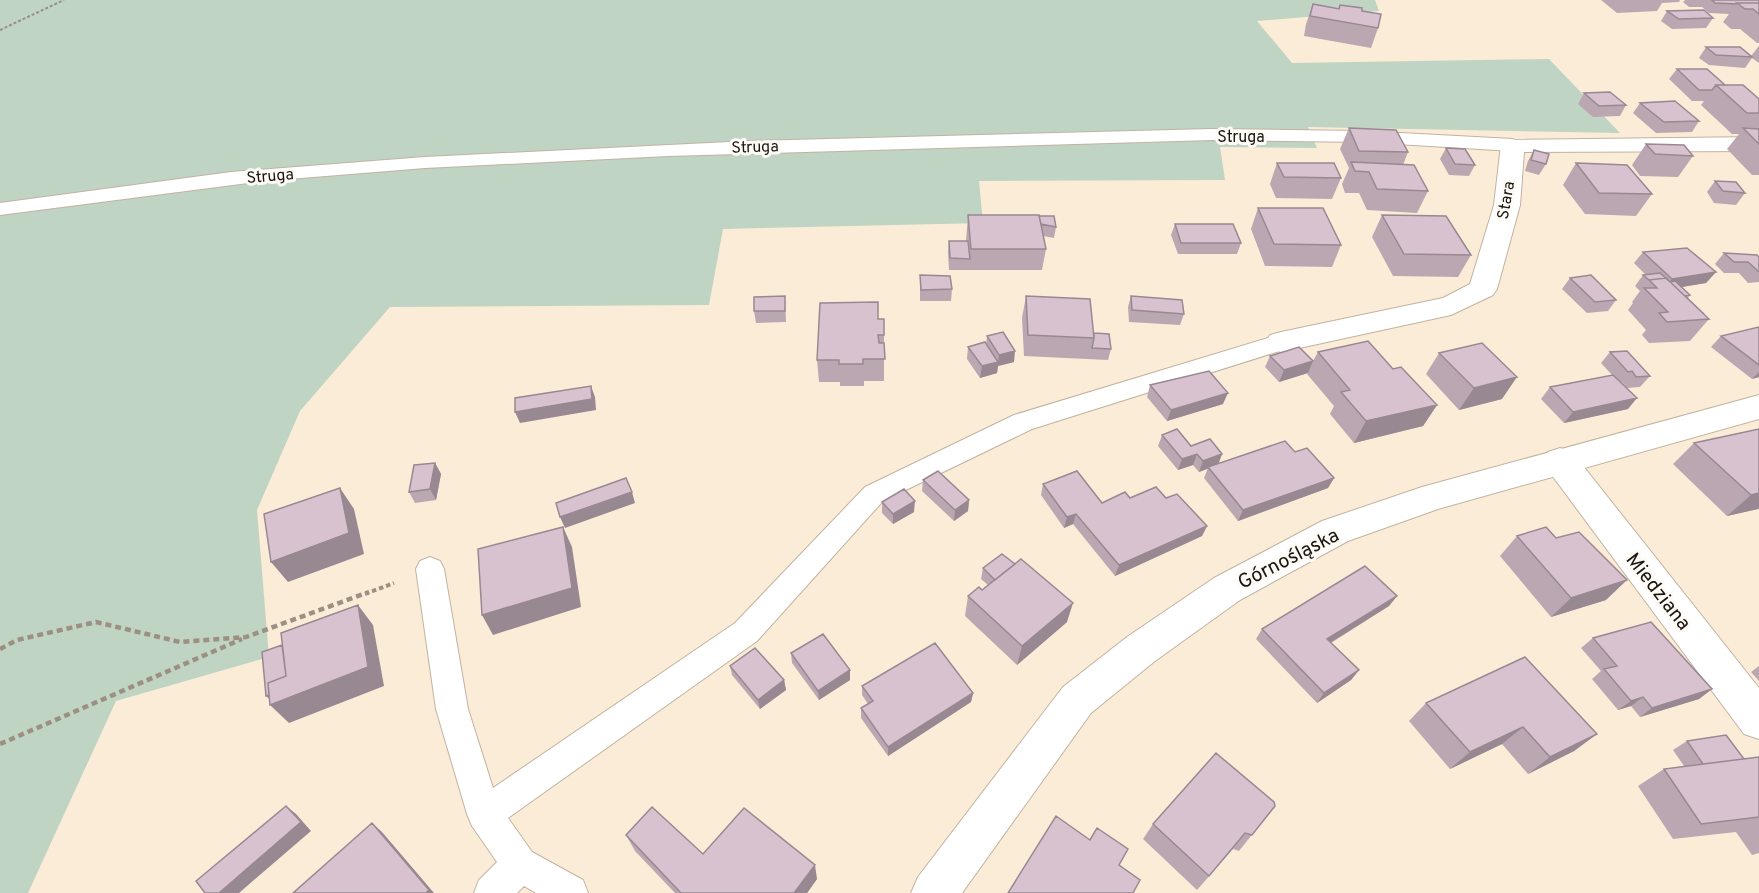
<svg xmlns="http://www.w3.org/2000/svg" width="1759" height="893" font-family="Overpass,sans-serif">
<rect width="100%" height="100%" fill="#fbecd8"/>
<path fill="#bfd4c3" d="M0,0H1375L1379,11L1257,21L1292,63L1549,59L1620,133L1308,127L1317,148L1220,147L1225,180L979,181L983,223L723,229L709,305L390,307L300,411L257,510L269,657L116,701L28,893H0Z"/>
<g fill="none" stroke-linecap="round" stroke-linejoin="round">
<defs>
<path id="service" d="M1212,129L1363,131L1513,139L1522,145L1513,151L1363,142L1212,140L668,156L425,168L264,181L0,215V203L231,172L425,157L749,141Z
M1281,334L1289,336L1293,342L1289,348L1032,429L883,501L757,641L508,818L532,852L583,880L588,893H536L524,886L517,893H474L479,880L497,862L472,826L467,814L436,709L416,569L420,561L430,557L440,561L444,569L468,709L493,788L735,623L865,487L1014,415Z"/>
<path id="minor" d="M1759,137V151L1524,152L1520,205L1497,289L1493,295L1451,315L1281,352L1270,349L1266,342L1270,335L1281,332L1443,298L1470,284L1494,205L1501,145L1505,140Z
M1560,448L1572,452L1759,688V739L1744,734L1548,470L1543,461L1548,452Z"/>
<path id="tertiary" d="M1759,395V419L1438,509L1348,541L1240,600L1155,661L1091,713L962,893H911L918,877L1063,687L1127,637L1214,578L1322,521L1422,487Z"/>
</defs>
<use href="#service" stroke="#c1b3a0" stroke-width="2"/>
<use href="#minor" stroke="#c1b3a0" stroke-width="2"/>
<use href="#tertiary" stroke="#c1b3a0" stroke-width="2"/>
<path stroke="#9b9082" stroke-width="2" stroke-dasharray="3 2" stroke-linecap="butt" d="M0,30L64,0"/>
<path stroke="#9b9082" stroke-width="4" stroke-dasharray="4.5 3" stroke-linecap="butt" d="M365,594L394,583"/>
<path stroke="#9b9082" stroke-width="4.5" stroke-dasharray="6 4" stroke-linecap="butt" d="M0,649L17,640L96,622L180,642L246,637L369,592
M0,744L242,639"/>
<use href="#service" fill="#fff" fill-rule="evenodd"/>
<use href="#minor" fill="#fff" fill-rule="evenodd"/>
<use href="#tertiary" fill="#fff" fill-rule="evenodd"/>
</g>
<path fill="#bba7b2" d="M1601,0H1680L1679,2L1662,3L1657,11L1617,13Z
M1685,0H1759V43H1757L1740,29H1731L1723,22L1729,14L1709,13L1702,7H1689L1683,2Z
M1313,4L1339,9L1340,5L1362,11L1378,28L1371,48L1304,36L1306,24Z
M1667,11L1713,18L1706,28L1672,29L1661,21Z
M1759,46V63L1752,58L1745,68L1709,65L1699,58L1706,47L1751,56Z
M1677,69L1725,85L1759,99V175H1752L1727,149L1739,134H1732L1701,105L1704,101H1692L1669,79Z
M1584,93L1626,105L1620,116L1593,117L1578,104Z
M1640,103L1699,121L1692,132L1656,133L1633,113Z
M1349,128L1408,152L1403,165L1428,191L1417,213L1367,210L1359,193H1345L1342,184L1349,168L1340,149Z
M1646,144L1693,156L1678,177L1640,176L1632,165Z
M1446,148L1475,165L1469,176L1449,175L1440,159Z
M1534,150L1546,164L1539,175L1525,171L1528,161Z
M1277,163L1341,178L1332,199L1276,198L1270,184Z
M1576,163L1652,194L1636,216L1585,214L1563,185Z
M1715,181L1745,193L1736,205L1714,203L1707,192Z
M1258,208L1341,245L1332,267L1265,266L1251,229Z
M968,215L1039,216L1056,227L1054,238L1043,236L1046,249L1042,270H949L948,252L949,241H966Z
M1382,215L1471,255L1458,277L1393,276L1372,237Z
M1175,224L1241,243L1237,254H1178L1171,235Z
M1643,252L1716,272L1706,283L1682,287L1690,295L1688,298L1709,319L1690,341L1649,343L1642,335L1646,330L1628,310L1633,303L1632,302L1640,291L1635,286L1643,275H1646L1634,263Z
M1724,253L1759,257V282L1748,283L1739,273H1724L1715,264Z
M920,275L952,289L951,301H920Z
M1570,278L1616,300L1608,311L1587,313L1562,289Z
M785,296L786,322L756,323L754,311Z
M1026,296L1094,333L1111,349L1108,360L1024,356L1022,318Z
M1131,296L1184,314L1180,325L1129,322L1128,307Z
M878,319H884V381H864V386H840V382H819L817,360Z
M1759,327V377L1752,379L1711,347L1721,336Z
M987,336L1014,362L998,366L997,373L980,378L967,359L968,347L986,345Z
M1318,352L1393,369L1437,405L1423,426L1354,443L1330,414L1334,406L1307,374L1308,373L1279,382L1265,367L1270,356L1313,361Z
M1610,352L1650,376L1640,387L1627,388L1622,382L1621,383L1628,409L1564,423L1541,399L1550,387L1612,375L1601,363Z
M1439,353L1502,399L1459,410L1426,374Z
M1150,385L1223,404L1167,421L1147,397Z
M1759,429V510L1758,509L1727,516L1673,464L1694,443Z
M1162,435L1191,446L1222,454L1218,464L1295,452L1334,478L1328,488L1238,521L1204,478L1208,468L1199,472L1193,465L1178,470L1158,446Z
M435,463L441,474L436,500L415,503L409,492Z
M923,480L969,500L968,511L954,521L922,491Z
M1043,484L1102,503L1130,498H1166L1207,526L1202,536L1115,576L1073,524L1064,528L1041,495Z
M882,502L914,512L893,524L882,513Z
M1517,536L1556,538L1606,600L1551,617L1500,556Z
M983,568L1067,622L1017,665L965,616L968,596L982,590L988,585L981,579Z
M1397,596L1389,606L1331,643L1359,670L1351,680L1317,703L1256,639L1262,629Z
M1593,638L1712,689L1699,699L1640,717L1631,706L1618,710L1592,679L1601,671L1581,648Z
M791,653L850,680L819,700L792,663Z
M730,666L784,680L786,690L760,709L732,675Z
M1759,666V681L1751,672Z
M862,686L973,693L971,702L888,756L861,718V708L868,704L862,695Z
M1426,703L1597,734L1574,751L1528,774L1502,744L1450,769L1409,721Z
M1687,741L1744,759L1759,757V853L1752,855L1736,832L1673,839L1638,786L1664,769L1684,766L1673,750Z
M1275,806L1239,851L1233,849L1197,890L1143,839L1153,824Z
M626,835L703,854L817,879L807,893H675L635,851Z"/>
<path fill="#988891" d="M1716,272L1706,283L1663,290L1672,279Z
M1015,351L1014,362L998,366L997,373L980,378L982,366L998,362L999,355Z
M1313,361L1308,373L1279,382L1284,370Z
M1759,372V377L1752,379Z
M1517,377L1502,399L1459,410L1474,388Z
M591,386L595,397L596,410L520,423L515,412Z
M1228,393L1223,404L1167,421L1171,410Z
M1637,398L1628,409L1564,423L1573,412Z
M1437,405L1423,426L1354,443L1366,421Z
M1197,454L1193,465L1178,470L1182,459Z
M1222,454L1218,465L1199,472L1203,461Z
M435,463L441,474L436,500L430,489Z
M1334,478L1328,488L1238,521L1243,510Z
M340,488L354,509L364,554L288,582L271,562Z
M632,492L635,503L565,528L560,517Z
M1759,493V508L1758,509L1727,516L1751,495Z
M969,500L968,511L954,521L955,510Z
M915,501L914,512L893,524V514Z
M1076,514L1073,524L1064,528L1067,517Z
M1207,526L1202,536L1115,576L1119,565Z
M563,527L572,547L581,607L493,635L482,615Z
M1627,580L1606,600L1551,617L1571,598Z
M1397,596L1389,606L1320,649L1327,639Z
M1073,603L1067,622L1017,665L1022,646Z
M358,605L373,625L384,686L289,723L270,705L274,703L266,696Z
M850,670V680L819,700L818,691Z
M1359,670L1351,680L1317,703L1324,693Z
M784,680L786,690L760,709L758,700Z
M1712,689L1699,699L1640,717L1652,708Z
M973,693L971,702L888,756V747Z
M1643,697L1631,706L1618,710L1631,701Z
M1523,727L1502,744L1450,769L1470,752Z
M1597,734L1574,751L1528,774L1550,757Z
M286,806L296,814L311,831L239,893H219Z
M372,823L382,832L434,893H426Z
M815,865L817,879L807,893H794Z"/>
<path fill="#d9c2cf" stroke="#988891" stroke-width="1.5" d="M1712,0H1759V3H1737L1736,4L1715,3Z
M1737,3H1759V14L1753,9H1745Z
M1313,4L1339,9L1340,5L1362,8V11L1381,14L1378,28L1310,16Z
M1704,10L1713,18L1679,19L1667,11Z
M1706,47H1740L1752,57L1716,55Z
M1677,69H1707L1725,85H1716L1712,90H1699Z
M1716,85H1743L1759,99V113H1747Z
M1610,92L1626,105L1599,106L1584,93Z
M1675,101L1699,121L1664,122L1640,103Z
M1349,128L1396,130L1408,152L1359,151Z
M1743,128L1759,129V144Z
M1646,144L1684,145L1693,156L1655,154Z
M1446,148L1465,149L1475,165L1455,164Z
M1534,150L1549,154L1546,164L1531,160Z
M1351,162L1414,165L1428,191L1377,189L1369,172L1355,171Z
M1277,163H1334L1341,178L1284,177Z
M1576,163L1627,165L1652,194L1599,193Z
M1715,181L1736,182L1745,193L1723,191Z
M1258,208H1323L1341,245L1274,244Z
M968,215H1039L1046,249H971Z
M1382,215L1446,216L1471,255L1404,254Z
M1039,216H1054L1056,227L1041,224Z
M1175,224H1233L1241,243H1181Z
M949,241H968L970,259L950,258Z
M1687,248L1716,272L1672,279L1643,252Z
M1724,253L1757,255L1759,257V271H1758L1748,262H1734Z
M1660,273L1670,282L1675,281L1690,295L1685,296L1704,314L1666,278L1649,280L1643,275Z
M920,275L950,276L952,289L921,290Z
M1591,275L1616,300L1595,302L1570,278Z
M1666,278L1709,319L1667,322L1659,313L1668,312L1644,288H1657L1649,280Z
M785,296V311H754V297Z
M1026,296L1090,299L1094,338L1028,335Z
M1131,296L1182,300L1184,314L1132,310Z
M878,302V319H884V335H878L879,343H884L885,359H863V364H839V360H817L820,303Z
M1759,327V365L1721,336Z
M1003,332L1015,351L999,355L987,336Z
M1094,333L1109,334L1111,349L1092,348L1094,338Z
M1368,341L1393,369L1401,367L1437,405L1366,421L1341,392L1350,390L1318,352Z
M985,342L998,362L982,366L968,347Z
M1482,343L1517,377L1474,388L1439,353Z
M1299,347L1313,361L1284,370L1270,356Z
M1627,351L1650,376L1636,377L1632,371L1628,372L1610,352Z
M1209,371L1228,393L1171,410L1150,385Z
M1613,375L1637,398L1573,412L1550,387Z
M591,386L592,399L515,412V398Z
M1177,429L1191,446L1210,439L1222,454L1203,461L1197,454L1182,459L1162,435Z
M1759,429V493L1751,495L1694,443Z
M1285,441L1295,452L1307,448L1334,478L1243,510L1208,467Z
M435,463L430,489L409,492L414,465Z
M938,471L969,500L955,510L923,480Z
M1077,471L1102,503L1125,492L1130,498L1156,487L1166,498L1177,494L1207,526L1119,565L1076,514L1067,517L1043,484Z
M626,478L632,492L560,517L556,503Z
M340,488L349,533L271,562L264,514Z
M904,489L915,501L893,514L882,502Z
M563,527L572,588L482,615L478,549Z
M1546,527L1556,538L1579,532L1627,580L1571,598L1517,536Z
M1002,554L1015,564L995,580L983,568Z
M1021,559L1073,603L1022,646L968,596L979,587L982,590Z
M1365,566L1397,596L1327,639L1359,670L1324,693L1262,629Z
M358,605L368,667L270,705L268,683L286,676L281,633Z
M1651,622L1712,689L1652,708L1643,697L1631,701L1604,669L1617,666L1593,638Z
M823,634L850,670L818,691L791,653Z
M935,643L973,693L888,747L861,708L873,701L862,686Z
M282,645L286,676L268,683L269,695L266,696L262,652Z
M755,648L784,680L758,700L730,666Z
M1525,657L1597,734L1550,757L1523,727L1470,752L1426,703Z
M1726,735L1744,759L1703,764L1687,741Z
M1216,753L1274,802L1275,806L1252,835L1245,833L1209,876L1153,824Z
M1759,757V817L1701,824L1664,769Z
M286,806L301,822L219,893H205L196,881Z
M652,807L703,854L744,808L815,865L794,893H681L626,835Z
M1056,816L1090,840L1097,828L1128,849L1119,865L1140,880L1133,893H1008Z
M372,823L429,890L426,893H293Z"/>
<g text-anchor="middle" stroke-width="6" stroke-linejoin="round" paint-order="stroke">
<g font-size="16" fill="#1a150e" stroke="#fefbf7">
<text x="1241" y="142">Struga</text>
<text transform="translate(755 146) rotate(-2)" y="6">Struga</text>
<text transform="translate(270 175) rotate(-5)" y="6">Struga</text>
<text transform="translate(1505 200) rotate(-80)" y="6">Stara</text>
</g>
<g font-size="20" fill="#1a150e" stroke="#fefbf7">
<text transform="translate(1288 558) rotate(-27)" y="7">Górnośląska</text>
<text transform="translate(1659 591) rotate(52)" y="7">Miedziana</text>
</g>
</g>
</svg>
